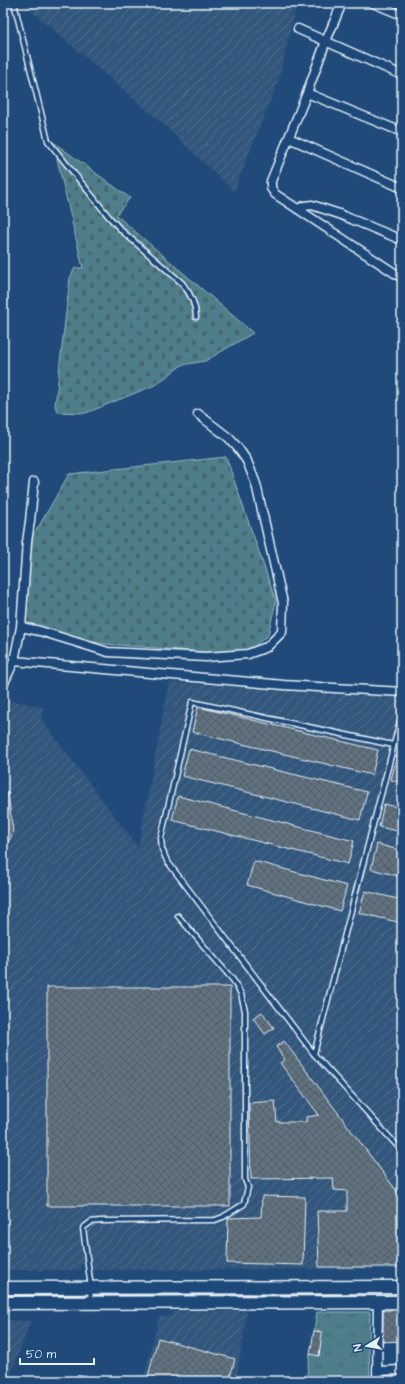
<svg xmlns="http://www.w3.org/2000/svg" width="405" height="1384" font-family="'Architects Daughter',sans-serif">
<defs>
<pattern id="industrial-furrows" width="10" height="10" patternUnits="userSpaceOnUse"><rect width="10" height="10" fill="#32567c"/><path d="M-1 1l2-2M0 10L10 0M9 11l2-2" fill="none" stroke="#506f8f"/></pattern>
<pattern id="grass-tufts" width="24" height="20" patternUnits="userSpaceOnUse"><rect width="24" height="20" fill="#4d7e8a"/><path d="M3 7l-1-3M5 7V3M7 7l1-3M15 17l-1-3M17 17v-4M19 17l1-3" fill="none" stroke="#4a666d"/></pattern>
<pattern id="cemetery-stones" width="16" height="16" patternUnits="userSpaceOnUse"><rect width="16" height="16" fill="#4d7e8a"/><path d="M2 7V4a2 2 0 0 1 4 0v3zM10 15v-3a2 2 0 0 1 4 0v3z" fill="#4a666d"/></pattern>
<pattern id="building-cross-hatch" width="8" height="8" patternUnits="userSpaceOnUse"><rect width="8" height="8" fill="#607180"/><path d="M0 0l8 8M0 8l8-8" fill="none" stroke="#535c65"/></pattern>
</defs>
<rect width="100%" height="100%" fill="#1f4a7a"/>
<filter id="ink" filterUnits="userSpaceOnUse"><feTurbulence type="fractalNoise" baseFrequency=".025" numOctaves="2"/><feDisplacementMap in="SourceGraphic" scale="8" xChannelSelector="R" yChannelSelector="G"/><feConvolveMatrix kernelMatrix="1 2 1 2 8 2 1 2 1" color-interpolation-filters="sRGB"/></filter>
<g filter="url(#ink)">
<path fill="url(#industrial-furrows)" d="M22,3H297L278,82L234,191L162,123Z
M169,682L402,698V1269L87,1270V1264L81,1265V1270H3V699L43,707L41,719L138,847Z
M173,1311H247L236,1381H143L159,1317L173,1316Z
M3,1320L31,1321L8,1381H3Z"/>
<path fill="url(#grass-tufts)" stroke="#9ab8c1" d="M317,1312H370L369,1347L370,1381H306L310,1354L319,1355L322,1332L314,1331Z"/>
<path fill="url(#cemetery-stones)" stroke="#9ab8c1" d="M53,142L130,198L116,215L253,333L205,361L182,365L155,385L86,413L58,412L55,406L70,278L75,268H83Z
M226,457L276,601L268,635L250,650L205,652L106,644L22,631L28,545L69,474Z"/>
<path fill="url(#building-cross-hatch)" stroke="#e8f1f8" d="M198,707L378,750L372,775L192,732Z
M399,747L402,748V783L391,780Z
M189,749L367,792L360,820L182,776Z
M3,793H8L13,832L3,853Z
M178,796L354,841L348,864L172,820Z
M384,804L402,808V832L379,827Z
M377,844L402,851V877L371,869Z
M254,861L347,886L340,911L247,885Z
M365,891L402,900V923L359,913Z
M47,987H230V1206H47Z
M262,1012L274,1028L265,1034L253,1018Z
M284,1041L402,1198V1267H319L317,1211H347V1191L334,1190L333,1178L251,1179L249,1103L275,1101L277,1122H306V1117L319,1115L280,1063L285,1060L276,1047Z
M262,1196L305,1197L303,1265L227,1263L228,1218L261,1217Z
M383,1310H402V1341L383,1342Z
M314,1331L322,1332L319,1356L310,1354Z
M158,1338L235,1359L229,1381H147Z"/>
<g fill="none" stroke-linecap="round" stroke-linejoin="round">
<defs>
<path id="service" d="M14,3L48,141L109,217L122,231L182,283C190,293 196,304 196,317
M393,745L192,702L161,838L162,849L167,861L314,1054L402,1151
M314,1054L402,713
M90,1301L91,1288L83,1228L91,1222L100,1221L215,1220L223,1217L244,1204L248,1187L245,1180V1011L241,994L233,980L178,916"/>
<path id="minor" d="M342,3L326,41L307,93L271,181V188L275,194L402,278
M373,3L402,15
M401,3H402
M298,29L402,75
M307,93L402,132
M289,138L402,188
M298,209L304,206L312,205L339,214L402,240
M21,627L40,631L108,652L206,657L248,654L267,647L282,632L283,603L256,484L247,461L238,448L229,438L198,414
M14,661L284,685L402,692
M3,685L14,661L21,627L27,542L30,521L34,482
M377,1371L402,1370
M377,1381L378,1302"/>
<path id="primary" d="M3,1288L402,1287
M3,1303L402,1302"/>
</defs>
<use href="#service" stroke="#e8f1f8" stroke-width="7"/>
<use href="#minor" stroke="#e8f1f8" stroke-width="11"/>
<use href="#primary" stroke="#e8f1f8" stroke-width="15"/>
<use href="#service" stroke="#1f4a7a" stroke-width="4"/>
<use href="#minor" stroke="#1f4a7a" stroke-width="8"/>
<use href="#primary" stroke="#1f4a7a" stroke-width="12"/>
</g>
</g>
<rect width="405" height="1384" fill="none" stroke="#1f4a7a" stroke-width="16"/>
<rect x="8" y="8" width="389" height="1368" fill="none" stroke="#e8f1f8" stroke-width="1.5" filter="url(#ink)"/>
<g transform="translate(367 1346) rotate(259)" stroke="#1f4a7a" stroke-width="3" paint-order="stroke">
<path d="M0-3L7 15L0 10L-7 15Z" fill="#e8f1f8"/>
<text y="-6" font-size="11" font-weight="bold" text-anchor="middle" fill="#e8f1f8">N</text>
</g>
<path d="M20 1358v6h74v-6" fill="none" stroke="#e8f1f8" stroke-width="2"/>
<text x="26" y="1358" font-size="12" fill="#e8f1f8" stroke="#1f4a7a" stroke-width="3" paint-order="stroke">50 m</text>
</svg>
